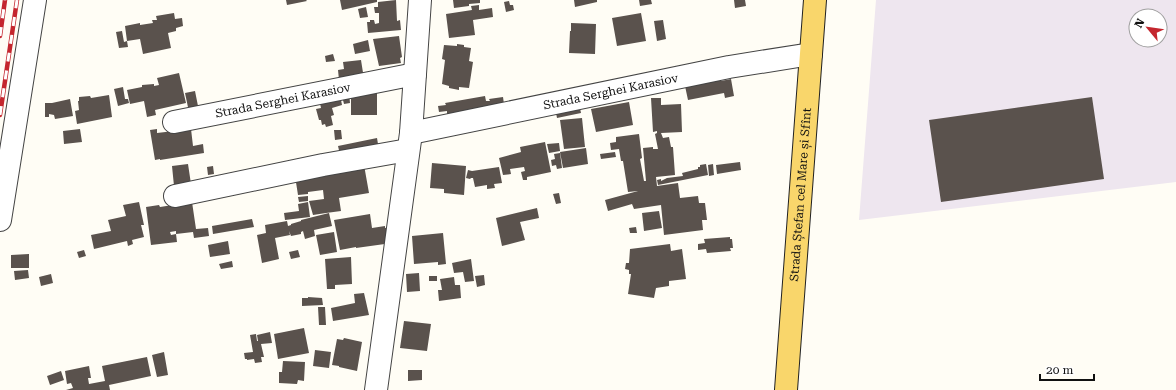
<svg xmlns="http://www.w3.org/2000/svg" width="1176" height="390" font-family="'Roboto Serif',serif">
<rect width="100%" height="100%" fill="#fffdf5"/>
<path fill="#eee6ef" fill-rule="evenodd" d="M876,0H1176V182L859,220ZM1136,16H1160V40H1136Z"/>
<path fill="#5a524d" d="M286,0H306L307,1L287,5Z
M340,0H377V2L342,10Z
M396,0L397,21L400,20L401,30L368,33L367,22H370V20H374L375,24L379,23V13H375L374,7H378V2Z
M453,0H480V3L469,4V6L454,8Z
M574,0H597V2L575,7Z
M639,0H651L652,4L640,6Z
M734,0H745L746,6L735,8Z
M509,1L510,5H513L514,10L506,12L504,2Z
M479,5V10L492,8L493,17L473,20L475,35L449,38L446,14L472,10L471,6Z
M366,7L368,17L360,18L358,9Z
M174,13L175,19L182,18L183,26L176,28V31L168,33L171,48L143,54L140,39L127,41L125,26L140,23V25L153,23L152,20H157L156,16Z
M641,13L646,41L617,46L612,18Z
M663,20L666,39L657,41L654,21Z
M571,23L596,24L595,54L569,53L570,31H571Z
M122,31L124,42L127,41L128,47L119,48L116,32Z
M399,36L402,57L400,58L401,63L379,66L373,39Z
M368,40L370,51L355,54L353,44Z
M457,44L464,45V47L471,48L469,61L473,62L469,88L459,87V90L449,88V86L442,84L445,60L442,59L444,45L457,46Z
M333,54L335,61L326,62L325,56Z
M361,60L364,79L339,80L338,70L344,69L343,62Z
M179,73L186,103L155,110L156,115L147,117L144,101L130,104L127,90L142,87V85L154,84V86L159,85L157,78Z
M721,78V81L731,79L734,96L725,98L724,93L688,100L685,86Z
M123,87L125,99H128L129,103L118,106L114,89Z
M195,91L199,111L189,112L185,93Z
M377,91V115H351V93Z
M349,93L350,103L344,104L343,100H341L342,105L332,108L334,115L331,116L333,125L326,127L325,124L322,125L321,120H319L316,109L321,108L319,99Z
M109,95L112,117L77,124L75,111L79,110L78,101H79V97L90,96L91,98Z
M485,96L486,101H490L489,99L503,97L504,104L447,114V111L439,112L438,106L446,105L445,103Z
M1092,97L1104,179L941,202L929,120Z
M651,98H661V105L681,104L682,132L661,133L663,138L669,137L671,147H673L675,175L656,177L657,186L678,183L680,198L698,196L699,203H705L707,220H702L703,230L664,235L661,205L634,209L632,204L608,211L605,200L638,191L628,192L623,161H621L619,149L611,150L610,143L616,142V137L639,134L642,158L640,159L644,181H646L643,148L653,147V149H658L655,134L657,133V131L653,132Z
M70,99L73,116L55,119L54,115L49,114V117H45V103H52Z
M629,102L633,125L596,132L591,109Z
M580,108L581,113L557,118L556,113Z
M582,118L585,147L564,149L560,120Z
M80,129L82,142L64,144L63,131Z
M157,129V133L191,129L193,146L203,144L204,153L160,160V159L155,160L150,130Z
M334,130H341L342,139L335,140Z
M377,138L379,150L341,159L338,146Z
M545,142L551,172L527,177V180H523L521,172L525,171L524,167L510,169L511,174L503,175L499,158L521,152L520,147Z
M559,143L560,151L549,153L547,144Z
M586,148L588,164L563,168L560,152Z
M615,152L616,157L601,159L600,154Z
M560,153L562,168L557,169L556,165L552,166L551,160L555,159L554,154Z
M740,162L741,170L717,174L716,165Z
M432,163L466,166L464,195L444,193V189L430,188Z
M188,164L191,184L174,186L172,166Z
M706,164L708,175L658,185L657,180L661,179V181L667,178L683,176L682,173L698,169V167H700V165Z
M713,164L714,175L709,176L708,165Z
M364,165L369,193L339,198L341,211L326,213L325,209L326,213L313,215L309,201L324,199L323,190L308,192V194L298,195L295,176Z
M213,166L214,174L208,175L207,167Z
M499,167L502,183L494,184L495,188L487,189V185L475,187L473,178H471L470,179L466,178L468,170L472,171Z
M559,193L561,203L556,204L553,194Z
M308,196V201L299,202L298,197Z
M139,202L144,225H141L144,237L132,240L133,244L128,246L127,241L94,249L91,235L111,231L108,220L126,216L123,205Z
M192,202L196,229L208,228L209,236L194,238L193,232L176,234V231L170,232L171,235L176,234L177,242L151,245L146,207L159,205L160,207Z
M308,202L310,217L285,220L284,213L299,211L298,204Z
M537,208L539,218L520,222L525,240L502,246L496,218Z
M659,211L662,228L644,231L642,213Z
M329,213L332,226L314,230L315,236L305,239L303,231L301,232V234L291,236L289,231L290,235L275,238L279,259L262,263L257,235L266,233L265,225L287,221L288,226L291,225V224L301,221V220Z
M370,214L372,228L385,226V228L390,227L392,243L356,248V247L340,250L334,220Z
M252,219L254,227L213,234L212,226Z
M636,227L637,233H630L629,228Z
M334,232L337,252L320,255L316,235Z
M443,233L446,264L438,265V262L414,264L412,236Z
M730,237V239H732L733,248H730L731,251L707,253L706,249L698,250V244L705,243L704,239Z
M228,241L230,254L210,257L208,245Z
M670,244L671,251L682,249L686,279L669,281V286L656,288L654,298L628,294L631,274H629V270L625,269L626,263H629L630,249Z
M84,250L86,256L79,258L77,252Z
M298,250L300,257L291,259L289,252Z
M29,254V268H11V255Z
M351,257L352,284L335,285V289H327L325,259Z
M471,259L474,281L465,282L463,272L454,273L452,263Z
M232,261L233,267L221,269L219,264Z
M28,270L29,278L15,280L14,271Z
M419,273L420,291L407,292L406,274Z
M51,274L53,283L41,286L39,277Z
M484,275L485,285L477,287L475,276Z
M429,276H437V281H429Z
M454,277L455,285H460L461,298L439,301L438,290H442L440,279Z
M364,293L369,315L333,321L331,308L355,303L354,294Z
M308,297L322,298L323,305L302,306V298H308Z
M318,307H325L326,325H319Z
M404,321L431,324L427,351L400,348Z
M304,328L309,353L278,359L274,334Z
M270,332L272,343L261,344L264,357H261L262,362L255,363L254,359L247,360V359H245L244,353L253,352L250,335L256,334L257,341H258L257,335Z
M344,338L362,342L357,371L339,367V366L332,365L337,339L343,340Z
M315,350L331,352L329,368L313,366Z
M164,352L168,375L157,377L152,355Z
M147,357L151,376L109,385L110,390H66L73,388L71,383L67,384L65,371L89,366L91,378H88L89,384L105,381L102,366Z
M283,361L305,362L304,381L298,380L297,384L279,383V372H282Z
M408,370H422V380L408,381Z
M61,371L64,380L50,385L47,376Z"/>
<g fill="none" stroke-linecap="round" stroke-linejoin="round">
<defs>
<g id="minor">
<path id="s1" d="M174,122L415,74"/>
<path id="s2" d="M411,133L729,67L811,54"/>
<path d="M175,196L323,165L408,150"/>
<path d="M0,220L35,0"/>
<path d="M376,390L411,133L420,0"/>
</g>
<g id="major">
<path id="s3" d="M786,390L815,0"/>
</g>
</defs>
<use href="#minor" stroke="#444" stroke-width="24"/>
<use href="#major" stroke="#222" stroke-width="24"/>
<use href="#minor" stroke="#fff" stroke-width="22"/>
<use href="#major" stroke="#f9d66b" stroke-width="22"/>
<defs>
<path id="rail" d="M0,36L5,0
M0,115L17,0"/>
</defs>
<use href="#rail" stroke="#c4262e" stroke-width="4.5"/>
<use href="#rail" stroke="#fff" stroke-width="3" stroke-dasharray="9" stroke-linecap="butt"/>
</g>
<g text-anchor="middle" stroke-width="4" stroke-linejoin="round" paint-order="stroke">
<g font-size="12" fill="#111" stroke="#fff">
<text dy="4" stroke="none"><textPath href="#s2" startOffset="204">Strada Serghei Karasiov</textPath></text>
<text dy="4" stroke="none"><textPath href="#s1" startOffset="111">Strada Serghei Karasiov</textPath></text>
<text dy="4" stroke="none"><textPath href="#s3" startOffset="196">Strada Ștefan cel Mare și Sfînt</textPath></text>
</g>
</g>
<g transform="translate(1148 28) rotate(299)"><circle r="19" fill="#ffffff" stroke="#a0a0a0"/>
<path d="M0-3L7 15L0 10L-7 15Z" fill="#c4262e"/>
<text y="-6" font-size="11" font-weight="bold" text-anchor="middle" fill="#111111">N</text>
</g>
<path d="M1040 374v6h54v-6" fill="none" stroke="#111111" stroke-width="2"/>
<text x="1046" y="374" font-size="12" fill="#111111" stroke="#ffffff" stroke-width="3" paint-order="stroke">20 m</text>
</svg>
